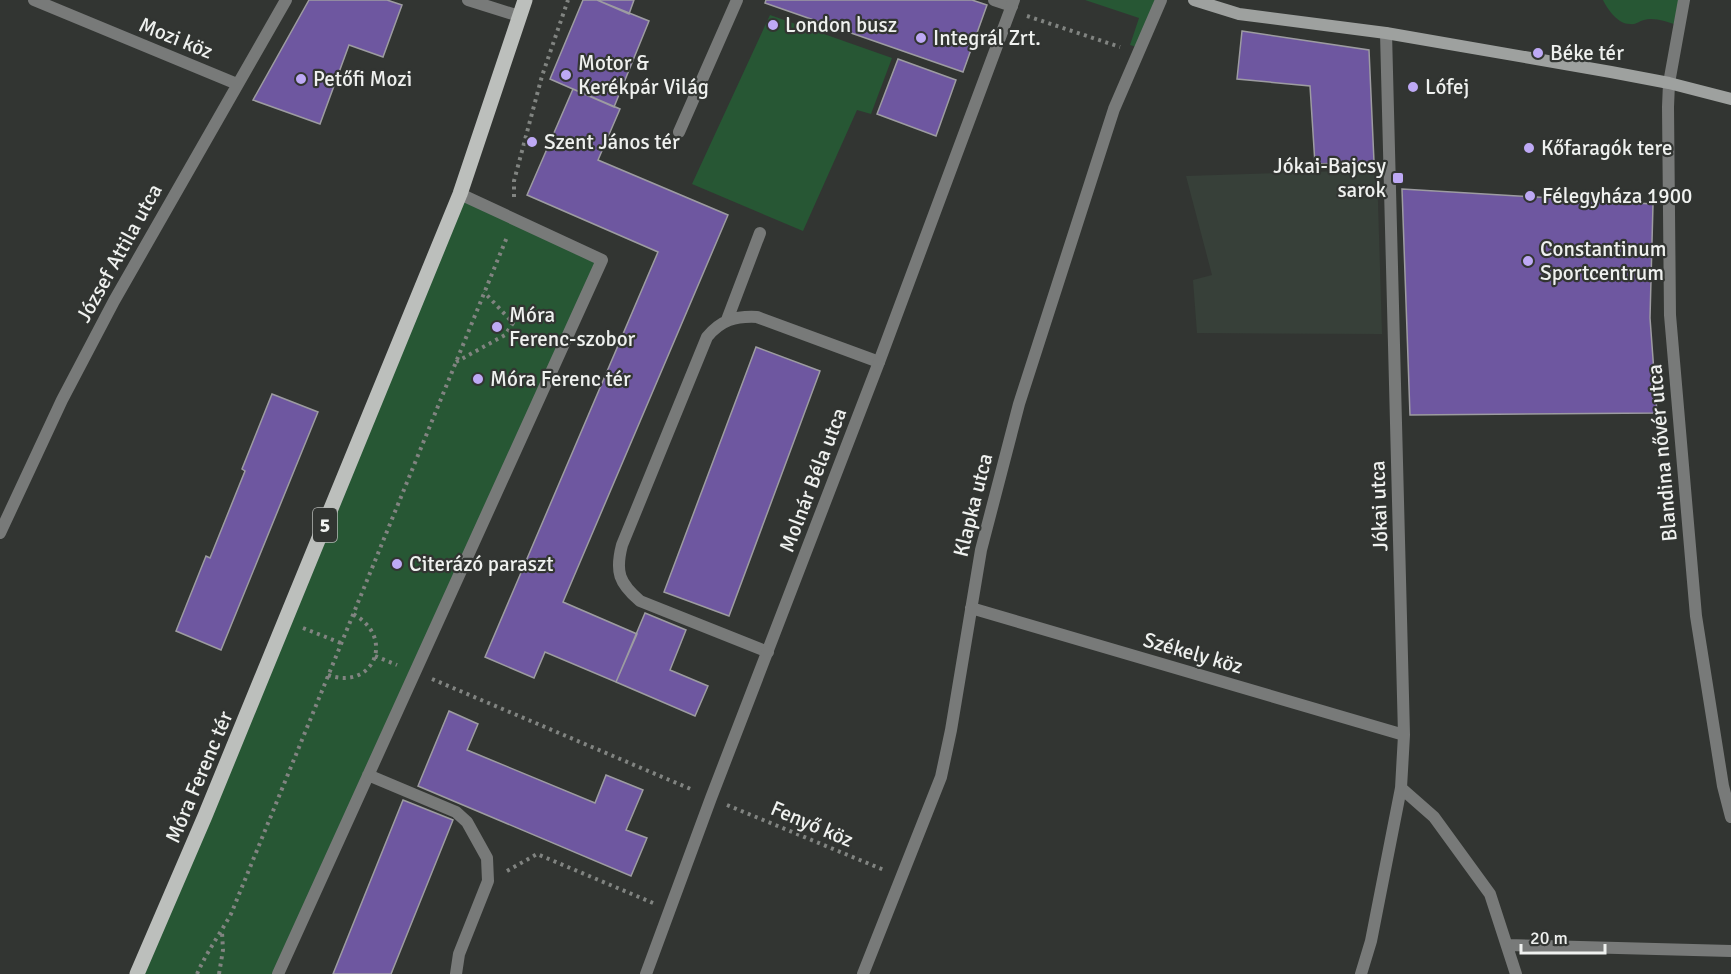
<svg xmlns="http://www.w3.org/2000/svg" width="1731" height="974" font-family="Signika,sans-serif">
<rect width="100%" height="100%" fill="#323532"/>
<path fill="#374039" d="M1377,170L1382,334L1197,333L1193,280L1212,275L1186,176Z"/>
<path fill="#275734" d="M1085,0H1160L1140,48L1130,45L1139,18Z
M1603,0H1683L1677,25C1667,22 1654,17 1644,20C1639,21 1636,25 1630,24C1618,24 1608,10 1603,0Z
M770,15L892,58L871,114L857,110L803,231L692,184Z
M460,195L602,260L277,974H139Z"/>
<path fill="#6e57a0" stroke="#9d9ca1" stroke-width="1.5" d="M309,0H387L402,5L383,57L349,45L320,124L253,100Z
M583,0H597L649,21L614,107L550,79Z
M597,0H634L629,14Z
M766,0H972L987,5L963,72L765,3Z
M1242,31L1369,50L1374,162L1315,164L1310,86L1237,79Z
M898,59L956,80L936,136L877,114Z
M573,89L620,109L598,160L728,215L563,602L637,634L616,682L545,652L534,678L485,657L658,252L527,195Z
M1402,189L1653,204L1650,318L1657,413L1410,415Z
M756,347L820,371L729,616L664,592Z
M272,394L318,412L221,650L176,631L206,556L210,558L245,471L242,469Z
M645,613L686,630L670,670L708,686L695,716L616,682Z
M449,711L478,724L467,750L595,803L606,775L643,790L626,830L647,838L631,876L418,786Z
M403,800L453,820L391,974H333Z"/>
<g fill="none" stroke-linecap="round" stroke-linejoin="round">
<path stroke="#818481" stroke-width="4" stroke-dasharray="3 4.5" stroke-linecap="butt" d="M1027,16L1120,47
M514,197V181L542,76L568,0
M510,331L543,343
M456,362L505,335L513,323L484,292
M303,628L341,643
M375,656L397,665
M328,675C374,691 396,637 353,614
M432,679L693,790
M727,805L884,870
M507,871L537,854L653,903
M197,974C206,953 220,934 231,914L507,237
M219,974L223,950L222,932"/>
<path stroke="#787a79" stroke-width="12" d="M994,0L1012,6
M727,320L760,233
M768,652L640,601C619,583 615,572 622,545L707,337C721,320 735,316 757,317L879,362"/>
<path stroke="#787a79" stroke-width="12" d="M34,0L237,84
M468,0L519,16
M1684,0L1669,83L1668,107L1670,315L1696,616L1723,786L1731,817
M679,132L737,0
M0,533L62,400L114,301L286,0
M971,608L1404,735
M368,775L456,812L467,822L487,858L488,881L459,954L456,974
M1401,788L1434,817L1490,894L1516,974
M1507,945L1731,951
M278,974L602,260L460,194
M646,974L711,798L879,362L1014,0
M863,974L941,777L951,730L981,550L1019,404L1114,109L1161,0
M1361,974L1371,941L1401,788L1404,735L1386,33"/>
<path stroke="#9ea19f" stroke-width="12" d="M1194,0L1239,14L1386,33L1611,72L1669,83L1731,99"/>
<path stroke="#bcbfbc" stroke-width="15" d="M137,974L205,816L460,194L525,0"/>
</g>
<g fill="#bea9f5" stroke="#323532" stroke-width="2">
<circle cx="773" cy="25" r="6"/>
<circle cx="921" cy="38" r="6"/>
<circle cx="1538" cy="53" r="6"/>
<circle cx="566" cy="75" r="6"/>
<circle cx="301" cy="79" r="6"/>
<circle cx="1413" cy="87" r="6"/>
<circle cx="532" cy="142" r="6"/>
<circle cx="1529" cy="148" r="6"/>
<rect x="1392" y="172" width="12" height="12" rx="3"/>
<circle cx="1530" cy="196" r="6"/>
<circle cx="1528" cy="261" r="6"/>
<circle cx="497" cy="327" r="6"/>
<circle cx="478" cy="379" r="6"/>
<circle cx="397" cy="564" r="6"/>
</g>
<g text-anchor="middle" stroke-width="4.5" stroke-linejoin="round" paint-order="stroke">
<rect fill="#323532" stroke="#b6b9b6" stroke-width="1.5" x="313" y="508" width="24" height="34" rx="4.5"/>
<g font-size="20" font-weight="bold" fill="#eff1ef">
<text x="325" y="532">5</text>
</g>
<g font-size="21" fill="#eff1ef" stroke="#323532" text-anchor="start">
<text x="785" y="32">London busz</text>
<text x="933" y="45">Integrál Zrt.</text>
<text x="1550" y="60">Béke tér</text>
<text x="578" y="70">Motor &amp;<tspan x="578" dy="24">Kerékpár Világ</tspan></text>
<text x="313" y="86">Petőfi Mozi</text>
<text x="1425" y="94">Lófej</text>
<text x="544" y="149">Szent János tér</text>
<text x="1541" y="155">Kőfaragók tere</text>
<text x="1386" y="173" text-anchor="end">Jókai-Bajcsy<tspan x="1386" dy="24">sarok</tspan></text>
<text x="1542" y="203">Félegyháza 1900</text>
<text x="1540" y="256">Constantinum<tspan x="1540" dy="24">Sportcentrum</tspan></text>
<text x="509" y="322">Móra<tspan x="509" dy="24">Ferenc-szobor</tspan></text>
<text x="490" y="386">Móra Ferenc tér</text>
<text x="409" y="571">Citerázó paraszt</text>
</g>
<g font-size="21" fill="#eff1ef" stroke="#323532">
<text transform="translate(176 38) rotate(22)" y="7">Mozi köz</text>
<text transform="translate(119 253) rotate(-61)" y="7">József Attila utca</text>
<text transform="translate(1662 453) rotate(-95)" y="7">Blandina nővér utca</text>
<text transform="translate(813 480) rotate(-69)" y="7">Molnár Béla utca</text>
<text transform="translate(973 505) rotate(-76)" y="7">Klapka utca</text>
<text transform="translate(1379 506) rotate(-92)" y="7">Jókai utca</text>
<text transform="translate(1193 653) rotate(16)" y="7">Székely köz</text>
<text transform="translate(199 777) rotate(-67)" y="7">Móra Ferenc tér</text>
<text transform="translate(812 824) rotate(23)" y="7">Fenyő köz</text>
</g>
</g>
<path d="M1521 944v9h84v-9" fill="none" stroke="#eff1ef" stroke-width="3"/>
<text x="1530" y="944" font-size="18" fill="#eff1ef" stroke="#323532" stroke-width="4.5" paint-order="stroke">20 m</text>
</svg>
